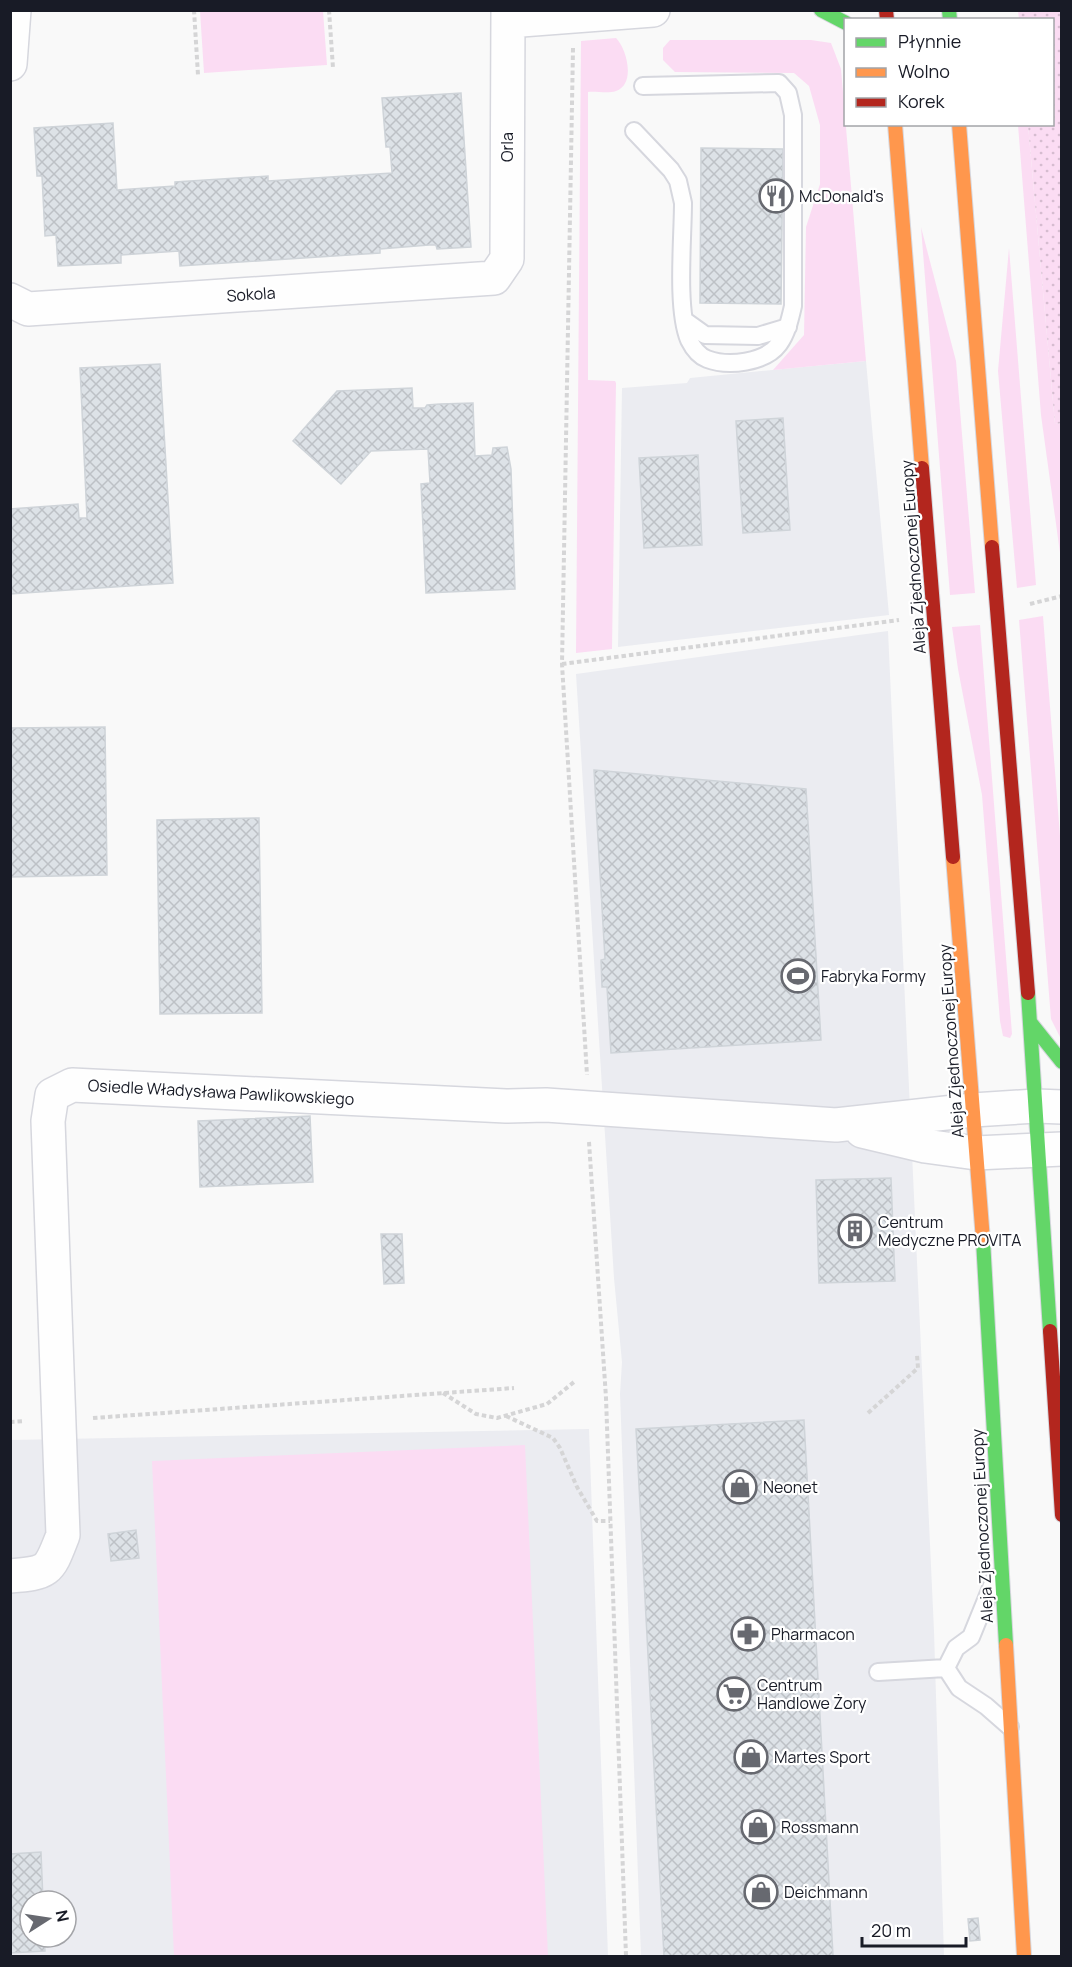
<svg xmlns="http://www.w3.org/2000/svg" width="1072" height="1967" font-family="Manrope,sans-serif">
<defs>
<pattern id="garden-dots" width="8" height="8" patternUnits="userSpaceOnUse" patternTransform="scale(1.5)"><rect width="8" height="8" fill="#fbdcf3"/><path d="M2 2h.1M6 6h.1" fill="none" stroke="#d6bcd0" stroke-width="1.8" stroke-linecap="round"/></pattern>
<pattern id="building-cross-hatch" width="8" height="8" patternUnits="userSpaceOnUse" patternTransform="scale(1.5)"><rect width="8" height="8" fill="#dde2e7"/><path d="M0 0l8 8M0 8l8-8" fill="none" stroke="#bdc1c6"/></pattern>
</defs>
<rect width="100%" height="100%" fill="#f9f9f9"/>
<path fill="#ebecf1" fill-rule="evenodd" d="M866,361L889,615L618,647L622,388L687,383L690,378Z
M888,631L934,1631L944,1956H641L620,1394L622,1362L614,1278L576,674Z
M589,1429L608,1956H11L10,1440ZM30,1901H66V1937H30Z"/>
<path fill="#fbdcf3" d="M200,11H323L327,65L204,73Z
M616,38C627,49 636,84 616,91C608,94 596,91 588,92V380L615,381L616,383L612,649L576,653L581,41Z
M670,40H811L831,43L841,69L866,361L773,370L804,335L806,227L820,184V125L809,86L794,73L675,72L663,60V48Z
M1018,125H1028L1055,424L1061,423V560L1041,415Z
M921,227L956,361L975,593L950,595Z
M1009,248L1036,585L1017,588L998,371Z
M1043,616L1061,849V1039L1051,1019L1019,620Z
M980,625L1012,1034L1010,1038L1003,1036L1000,1021L982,795L958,669L952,627Z
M525,1445L548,1956H174L152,1461Z"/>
<path fill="url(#garden-dots)" d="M1018,11H1061L1062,423L1055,424L1028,125L1052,124V20L1019,19Z"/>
<path fill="url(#building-cross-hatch)" stroke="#cfd4d9" stroke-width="1.5" d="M461,93L471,247L437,249L436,245H429L380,249V253L180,266L179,251L121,255V263L58,266L56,235L45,236L42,176H37L34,128L113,123L117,190L175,186V182L268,176V181L392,173L390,147H386L382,98Z
M701,148L783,149L781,304L700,303Z
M160,364L173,583L10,594V509L78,504L79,518H87L80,368Z
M412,388L413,408H425L427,405L440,404L473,403L475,456L492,455L493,448L507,447L511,469L515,589L426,593L421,484L430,483L428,449L371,451L341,484L293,441L337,391Z
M783,418L790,530L743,533L736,421Z
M698,455L702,545L644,548L639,458Z
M105,727L107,875L10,877V728Z
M594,770L806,789L821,1040L611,1053L607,987H602L601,960L605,959Z
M259,818L262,1013L160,1014L157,820Z
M310,1116L313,1182L200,1187L198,1121Z
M891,1178L895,1281L819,1283L816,1180Z
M381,1234H402L404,1283L384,1284Z
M804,1420L833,1956H664L636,1429Z
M136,1530L139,1558L111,1561L108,1534Z
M41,1852L43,1901H30V1937H44L45,1951L10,1953V1854Z
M978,1918L980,1940L970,1941L968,1919Z"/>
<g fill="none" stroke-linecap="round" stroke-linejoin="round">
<defs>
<path id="lane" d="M634,131L671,170L678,181L683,203C683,238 676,309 689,340C693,348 699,356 707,359C728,367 765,363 779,344C787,333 790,319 793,306V115L788,93L779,83L643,86
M684,320L705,335L758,336L788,327
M946,1668L956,1648L971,1637L995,1578
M946,1668L959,1688L986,1706L1010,1727
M878,1672L946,1668"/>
<path id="street" d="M508,21L653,10
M10,64L14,10
M10,300L28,309L494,278L507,259L508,10
M862,1131L925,1146L976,1153L1062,1149
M10,1576C50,1573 49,1571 63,1535L48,1121L52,1095L72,1085L506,1106L546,1105L836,1125L973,1110L1036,1106L1062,1107"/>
<path id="fast" d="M821,10L846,23
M949,10L950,20
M1028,993L1050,1331
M1030,1022L1062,1062
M983,1240L1006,1645"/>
<path id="slow" d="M895,124L922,468
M959,124L992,547
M953,857L983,1240
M1006,1645L1024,1956"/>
<path id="jam" d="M886,10L887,20
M922,468L953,857
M992,547L1028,993
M1050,1331L1062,1515"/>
</defs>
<use href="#lane" stroke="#d6d7de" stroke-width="20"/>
<use href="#street" stroke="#d6d7de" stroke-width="36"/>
<use href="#fast" stroke="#d6d7de" stroke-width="16"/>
<use href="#slow" stroke="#d6d7de" stroke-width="16"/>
<use href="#jam" stroke="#d6d7de" stroke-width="16"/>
<path stroke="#d5d5d6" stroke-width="4" stroke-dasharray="4.5 3" stroke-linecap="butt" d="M194,10L198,75
M329,10L333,68
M573,48L562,664L587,1075
M1030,604L1062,596
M562,664L899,620
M589,1142L606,1398L626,1956
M443,1393L476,1414L497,1418L547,1404L574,1382
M868,1413L918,1368L917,1355
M506,1416L553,1438L560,1448L577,1487L597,1521H610
M93,1418L514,1388
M10,1422L25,1421"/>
<use href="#lane" stroke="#fefefe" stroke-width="16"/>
<use href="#street" stroke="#fefefe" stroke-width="33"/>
<use href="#fast" stroke="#63d668" stroke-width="14"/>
<use href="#slow" stroke="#ff974d" stroke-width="14"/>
<use href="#jam" stroke="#b3261e" stroke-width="14"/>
</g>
<defs>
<symbol id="restaurant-ring" viewBox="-11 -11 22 22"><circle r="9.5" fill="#fff" stroke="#676970" stroke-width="1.5"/><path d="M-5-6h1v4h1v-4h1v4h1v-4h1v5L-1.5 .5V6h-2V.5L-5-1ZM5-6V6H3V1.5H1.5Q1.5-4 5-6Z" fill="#676970"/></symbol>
<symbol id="stadium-ring" viewBox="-11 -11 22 22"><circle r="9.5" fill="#fff" stroke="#676970" stroke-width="1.5"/><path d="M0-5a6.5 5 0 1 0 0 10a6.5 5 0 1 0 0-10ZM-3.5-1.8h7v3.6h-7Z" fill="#676970"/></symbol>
<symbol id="building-ring" viewBox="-11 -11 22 22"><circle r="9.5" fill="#fff" stroke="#676970" stroke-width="1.5"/><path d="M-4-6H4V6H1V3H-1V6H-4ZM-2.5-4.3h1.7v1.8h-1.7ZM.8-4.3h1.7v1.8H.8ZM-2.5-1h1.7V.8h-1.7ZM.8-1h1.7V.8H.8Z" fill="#676970"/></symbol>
<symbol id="shop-ring" viewBox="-11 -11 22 22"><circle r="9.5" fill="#fff" stroke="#676970" stroke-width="1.5"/><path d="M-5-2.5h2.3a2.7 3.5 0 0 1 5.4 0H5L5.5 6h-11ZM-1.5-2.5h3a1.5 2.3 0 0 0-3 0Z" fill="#676970"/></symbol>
<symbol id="pharmacy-ring" viewBox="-11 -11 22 22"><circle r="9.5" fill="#fff" stroke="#676970" stroke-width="1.5"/><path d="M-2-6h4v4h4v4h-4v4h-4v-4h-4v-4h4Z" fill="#676970"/></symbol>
<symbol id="supermarket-ring" viewBox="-11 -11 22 22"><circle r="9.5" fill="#fff" stroke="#676970" stroke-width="1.5"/><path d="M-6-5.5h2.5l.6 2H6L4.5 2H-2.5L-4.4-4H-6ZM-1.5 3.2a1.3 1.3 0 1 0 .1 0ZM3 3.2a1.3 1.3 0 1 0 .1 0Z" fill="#676970"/></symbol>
</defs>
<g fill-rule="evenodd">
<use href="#restaurant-ring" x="757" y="177" width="38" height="38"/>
<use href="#stadium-ring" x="779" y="957" width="38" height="38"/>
<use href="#building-ring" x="836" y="1212" width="38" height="38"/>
<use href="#shop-ring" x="721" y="1468" width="38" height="38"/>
<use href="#pharmacy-ring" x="729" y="1615" width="38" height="38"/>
<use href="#supermarket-ring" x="715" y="1675" width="38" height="38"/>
<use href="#shop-ring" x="732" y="1738" width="38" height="38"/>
<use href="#shop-ring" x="739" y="1808" width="38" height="38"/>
<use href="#shop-ring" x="742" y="1873" width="38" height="38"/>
</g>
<g text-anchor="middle" stroke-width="4.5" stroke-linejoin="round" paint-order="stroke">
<g font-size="16" fill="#181b26" stroke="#fff">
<text transform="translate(507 147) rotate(-90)" y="6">Orla</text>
<text transform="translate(251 294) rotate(-4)" y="6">Sokola</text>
<text transform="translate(913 557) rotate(-94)" y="6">Aleja Zjednoczonej Europy</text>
<text transform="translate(951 1041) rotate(-94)" y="6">Aleja Zjednoczonej Europy</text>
<text transform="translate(221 1092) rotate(3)" y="6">Osiedle Władysława Pawlikowskiego</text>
<text transform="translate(982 1526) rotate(-93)" y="6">Aleja Zjednoczonej Europy</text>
</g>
<g font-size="16" fill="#181b26" stroke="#fff" text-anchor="start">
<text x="799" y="202">McDonald's</text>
<text x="821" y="982">Fabryka Formy</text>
<text x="878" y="1228">Centrum<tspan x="878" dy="18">Medyczne PROVITA</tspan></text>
<text x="763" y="1493">Neonet</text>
<text x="771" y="1640">Pharmacon</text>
<text x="757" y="1691">Centrum<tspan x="757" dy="18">Handlowe Żory</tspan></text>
<text x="774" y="1763">Martes Sport</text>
<text x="781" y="1833">Rossmann</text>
<text x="784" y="1898">Deichmann</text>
</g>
</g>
<rect width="1072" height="1967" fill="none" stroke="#181b26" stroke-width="24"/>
<rect x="844" y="18" width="210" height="108" fill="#ffffff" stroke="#a3a4a8" stroke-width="1.5"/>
<rect x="856" y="38" width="30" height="9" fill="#63d668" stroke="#a3a4a8" stroke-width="1.5"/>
<text x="898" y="48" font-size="18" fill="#181b26">Płynnie</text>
<rect x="856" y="68" width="30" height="9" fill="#ff974d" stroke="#a3a4a8" stroke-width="1.5"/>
<text x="898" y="78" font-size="18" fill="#181b26">Wolno</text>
<rect x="856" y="98" width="30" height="9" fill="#b3261e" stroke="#a3a4a8" stroke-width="1.5"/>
<text x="898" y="108" font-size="18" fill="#181b26">Korek</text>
<g transform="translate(48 1919) rotate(78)"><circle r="28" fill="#ffffff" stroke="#a3a4a8" stroke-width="1.5"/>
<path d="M0-4.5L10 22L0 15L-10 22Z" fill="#676970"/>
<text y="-9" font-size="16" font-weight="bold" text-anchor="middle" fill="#181b26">N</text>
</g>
<path d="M862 1937v9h104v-9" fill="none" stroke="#181b26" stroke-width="3"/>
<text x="871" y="1937" font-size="18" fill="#181b26" stroke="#ffffff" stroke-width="4.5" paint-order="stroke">20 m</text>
</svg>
